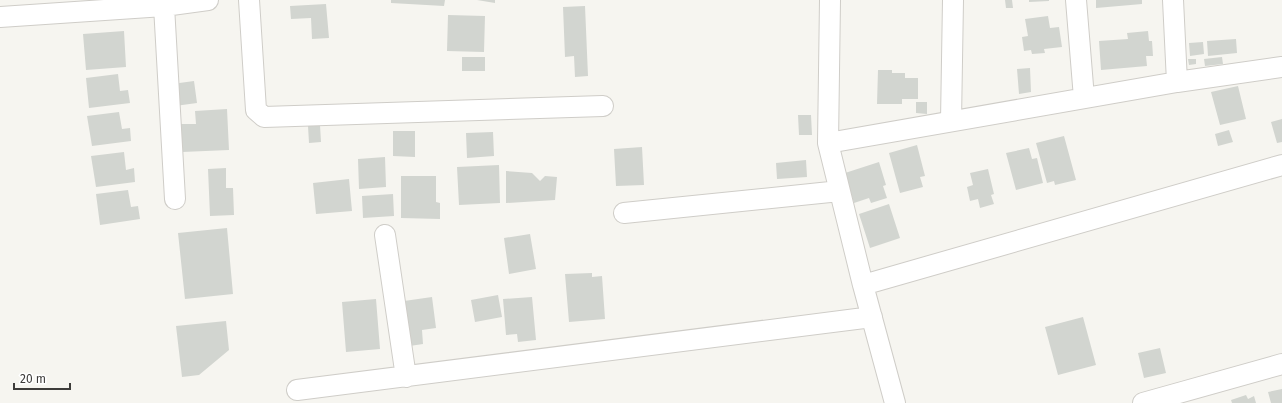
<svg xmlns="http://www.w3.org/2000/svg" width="1282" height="403" font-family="'Fira Sans',sans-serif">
<rect width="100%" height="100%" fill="#f6f5f0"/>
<path fill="#d2d5d0" d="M391,0H445L444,6L391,3Z
M477,0H495V3Z
M1005,0H1012L1013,8H1006Z
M1029,0H1049V1L1029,2Z
M1096,0H1142V4L1096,8Z
M326,4L329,38L312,39L311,18L291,19L290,6Z
M585,6L588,76L575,77L574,56L565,57L563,7Z
M448,15L485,16L484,52L447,51Z
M1048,16L1050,28L1059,27L1062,47L1044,49L1045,53L1032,54L1031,50L1024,51L1022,37L1028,36L1025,19Z
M124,31L126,67L86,70L83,34Z
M1148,31L1149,41H1152L1153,56H1146L1147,66L1101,70L1099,41L1128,39L1127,33Z
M1236,39L1237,53L1208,56L1207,41Z
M1203,42L1204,54L1190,56L1189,43Z
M462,57H485V71H462Z
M1222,57L1223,64L1205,66L1204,59Z
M1188,59H1196V64L1189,65Z
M1030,68L1031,92L1019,94L1017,69Z
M878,70H892V73H905V78H918V99H902V104H877Z
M118,74L120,91L128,90L130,103L89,108L86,78Z
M194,81L197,103L175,106L172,84Z
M1238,86L1246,119L1220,125L1211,92Z
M916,102H927V114L916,113Z
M227,109L229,150L182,152L181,124H196L195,111Z
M119,112L122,129L130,128L131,141L92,146L87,116Z
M798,115H811L812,135H799Z
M1282,119V142L1277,143L1271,122Z
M320,125L321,142L309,143L308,126Z
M1229,130L1233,142L1218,146L1215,134Z
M393,131H415V157L393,156Z
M493,132L494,156L467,158L466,133Z
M1064,136L1076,180L1055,185L1054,181L1047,183L1036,143Z
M917,145L925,176L920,177L923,187L900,193L889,153Z
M642,147L644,185L616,186L614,149Z
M1029,148L1032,159L1037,158L1043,183L1016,190L1006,153Z
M124,152L126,170L134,168L135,182L96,187L91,156Z
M385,157L386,187L359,189L358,159Z
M806,160L807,177L777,179L776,163Z
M879,162L886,185L883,186L887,198L871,203L869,198L854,203L845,173Z
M499,165L500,203L459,205L457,167Z
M226,168V188H233L234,215L210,216L208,169Z
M988,169L994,194L991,195L994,204L980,208L978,199L970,201L967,187L973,185L970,173Z
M506,171L532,173L540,181L545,176L557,177L555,200L506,203Z
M401,176H436V202L440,203V219L401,218Z
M349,179L352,211L316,214L313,183Z
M128,190L131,207L138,206L140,219L100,225L96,194Z
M393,194L394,216L363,218L362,196Z
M889,204L900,238L870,248L859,214Z
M227,228L233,294L185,299L178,233Z
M530,234L536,269L509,274L504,238Z
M592,273V277L602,276L605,319L569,322L565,274Z
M498,295L502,317L475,322L471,300Z
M432,297L436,328L422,330L423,344L403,347L397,302Z
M532,297L536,340L518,342L517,334L506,335L503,299Z
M376,299L380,349L346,352L342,302Z
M1083,317L1096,365L1058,375L1045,327Z
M226,321L229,350L199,375L182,377L176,326Z
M1160,348L1166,373L1144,378L1138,353Z
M1282,389V403H1271L1268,392Z
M1246,395L1248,399L1254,396L1256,403H1232L1231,400Z"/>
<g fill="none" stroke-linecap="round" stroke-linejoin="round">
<defs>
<path id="minor" d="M249,0L256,110L264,117L603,106
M1076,0L1084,98
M1173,0L1177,82
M164,6L175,199
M0,17L164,6L208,0
M951,121L953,0
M828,143L830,0
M624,213L840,191
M385,235L406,377
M863,285L1282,165
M297,390L872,317
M895,403L863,285L828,143L1177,82L1282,67
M1143,403L1282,364"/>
</defs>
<use href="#minor" stroke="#cfcdc8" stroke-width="22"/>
<use href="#minor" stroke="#fff" stroke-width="20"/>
</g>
<path d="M14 383v6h56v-6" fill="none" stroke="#3d3c3a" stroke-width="2"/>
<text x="20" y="383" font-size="12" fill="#3d3c3a" stroke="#ffffff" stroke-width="3" paint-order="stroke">20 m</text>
</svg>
